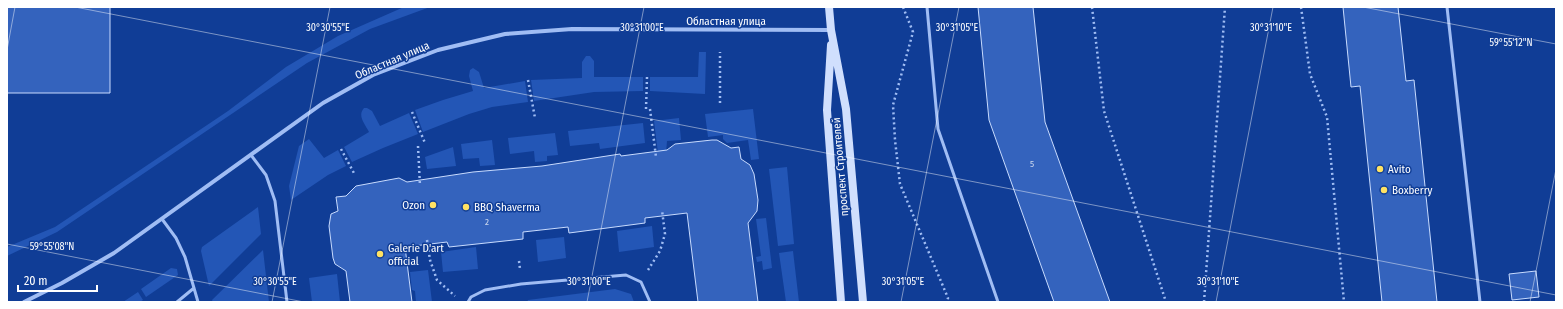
<svg xmlns="http://www.w3.org/2000/svg" width="1563" height="309" font-family="'Fira Sans Condensed',sans-serif">
<rect width="100%" height="100%" fill="#103d96"/>
<path fill="#2356b6" d="M404,7H430L370,29L307,63L57,232L7,256V247L55,227L228,111L286,67L338,36Z
M699,52H706L705,94L650,91V77H698Z
M586,56H590L594,61V77H643V91L594,92L534,101L531,80L582,78V62Z
M473,68L479,72L484,88L525,81L528,102L492,107L469,114L423,132L415,110L443,100L473,91L469,76L470,70Z
M364,108H367L372,111L380,126L409,113L418,134L383,148L352,162L344,147L369,132C365,124 357,116 364,108Z
M753,109L759,159L751,160L748,140L727,143L723,139V135L708,137L705,114Z
M679,118L681,140L667,141L666,153H658L654,121Z
M643,123L645,143L600,149L599,143L570,146L568,131Z
M555,133L558,155L547,156V161L535,162L534,151L510,154L508,138Z
M309,139L324,158L338,150L346,166L328,175L291,200L289,186L299,146Z
M492,140L495,165L480,166L479,158L463,159L461,144Z
M453,147L456,166L427,169L425,157Z
M787,167L794,244L778,246L769,169Z
M258,207L261,234L209,286L201,251L202,247Z
M766,218L772,268L763,270L762,261L757,262L756,257L761,256L756,219Z
M652,226L654,247L619,252L617,231Z
M564,237L566,258L538,262L536,240Z
M476,247L478,269L443,272L441,252Z
M263,250L269,302H213L212,300Z
M793,251L799,302H786L779,253Z
M171,268L177,269L178,275L146,297L141,289Z
M428,270L432,302H416L415,291L412,290L410,272Z
M337,274L340,302H312L309,278Z
M615,289L631,294L634,302H527L528,300Z
M138,292L143,300L140,302H123Z"/>
<path fill="#3463bd" stroke="#c8dbfe" d="M7,7H110V93H7Z
M978,7H1033L1045,122L1110,302H1054L989,120Z
M1343,7H1398L1406,81L1414,80L1437,302H1382L1360,86L1351,87Z
M712,140H717L731,148L739,147L741,159L750,165L754,174L758,200L757,211L748,223L758,302H698L687,213L645,218V223L569,233L568,227L523,232V239L449,247L447,242L405,247L412,302H350L346,271L335,264L333,258L329,226L331,214L338,211L336,197L346,196L356,186L399,178L407,182L473,172L542,166L620,154L621,156L667,150L675,144Z
M1536,271L1539,297L1512,300L1509,274Z"/>
<g fill="none" stroke-linecap="round" stroke-linejoin="round">
<path stroke="#a0bdf4" stroke-width="2.5" stroke-dasharray="2 3" stroke-linecap="butt" d="M721,7V8
M903,7L913,32L893,105L895,140L900,184L948,298L947,302
M1092,7L1104,111L1166,302
M1301,7L1310,74L1327,117L1344,302
M528,80L535,118
M720,103V52
M646,109L647,77
M650,109L656,157
M412,112L425,143
M418,146L420,186
M341,149L355,175
M427,240L430,260L437,280L455,296
M519,261L520,269
M648,270L660,251L665,234L662,210
M1204,302L1225,7"/>
<path stroke="#a0bdf4" stroke-width="3" d="M927,7L938,129L998,302
M1447,7L1480,302
M251,155L266,175L275,201L287,302
M162,219L176,238L185,257L198,302
M177,302L194,288
M468,302L471,297L485,290L521,284L626,275L641,282L650,302"/>
<path stroke="#a0bdf4" stroke-width="4" d="M24,302L62,283L114,253L323,103L373,75L438,50L505,34L572,29L831,30"/>
<path stroke="#d0dffd" stroke-width="8" d="M829,7L831,30L846,109L863,302
M831,45L827,110L841,302"/>
</g>
<path fill="none" stroke="#fff" stroke-width="1" stroke-opacity="0.45" d="M75,7L1556,295M1363,7L1556,44M7,50L15,7M7,244L304,302M272,302L330,7M587,302L644,7M901,302L959,7M1216,302L1273,7M1530,302L1556,169"/>
<g fill="#ffe263" stroke="#103d96" stroke-width="1.5">
<circle cx="1380" cy="169" r="4"/>
<circle cx="1384" cy="190" r="4"/>
<circle cx="433" cy="205" r="4"/>
<circle cx="466" cy="207" r="4"/>
<circle cx="380" cy="254" r="4"/>
</g>
<g text-anchor="middle" stroke-width="3" stroke-linejoin="round" paint-order="stroke">
<g font-size="9" fill="#ccd8ee">
<text x="1032" y="167">5</text>
<text x="487" y="225">2</text>
</g>
<g font-size="11" fill="#fff" stroke="#103d96">
<text x="726" y="25">Областная улица</text>
<text transform="translate(392 60) rotate(-23)" y="4">Областная улица</text>
<text transform="translate(840 167) rotate(-95)" y="4">проспект Строителей</text>
</g>
<g font-size="11" fill="#fff" stroke="#103d96" text-anchor="start">
<text x="1388" y="173">Avito</text>
<text x="1392" y="194">Boxberry</text>
<text x="425" y="209" text-anchor="end">Ozon</text>
<text x="474" y="211">BBQ Shaverma</text>
<text x="388" y="252">Galerie D'art<tspan x="388" dy="13">official</tspan></text>
</g>
</g>
<g font-size="10" text-anchor="middle" fill="#fff" stroke="#103d96" stroke-width="3" stroke-linejoin="round" paint-order="stroke">
<text x="328" y="31">30°30'55"E</text>
<text x="642" y="31">30°31'00"E</text>
<text x="957" y="31">30°31'05"E</text>
<text x="1271" y="31">30°31'10"E</text>
<text x="1511" y="46">59°55'12"N</text>
<text x="52" y="250">59°55'08"N</text>
<text x="275" y="285">30°30'55"E</text>
<text x="589" y="285">30°31'00"E</text>
<text x="903" y="285">30°31'05"E</text>
<text x="1218" y="285">30°31'10"E</text>
</g>
<rect width="1563" height="309" fill="none" stroke="#ffffff" stroke-width="16"/>
<path d="M18 285v6h79v-6" fill="none" stroke="#ffffff" stroke-width="2"/>
<text x="24" y="285" font-size="12" fill="#ffffff" stroke="#103d96" stroke-width="3" paint-order="stroke">20 m</text>
</svg>
